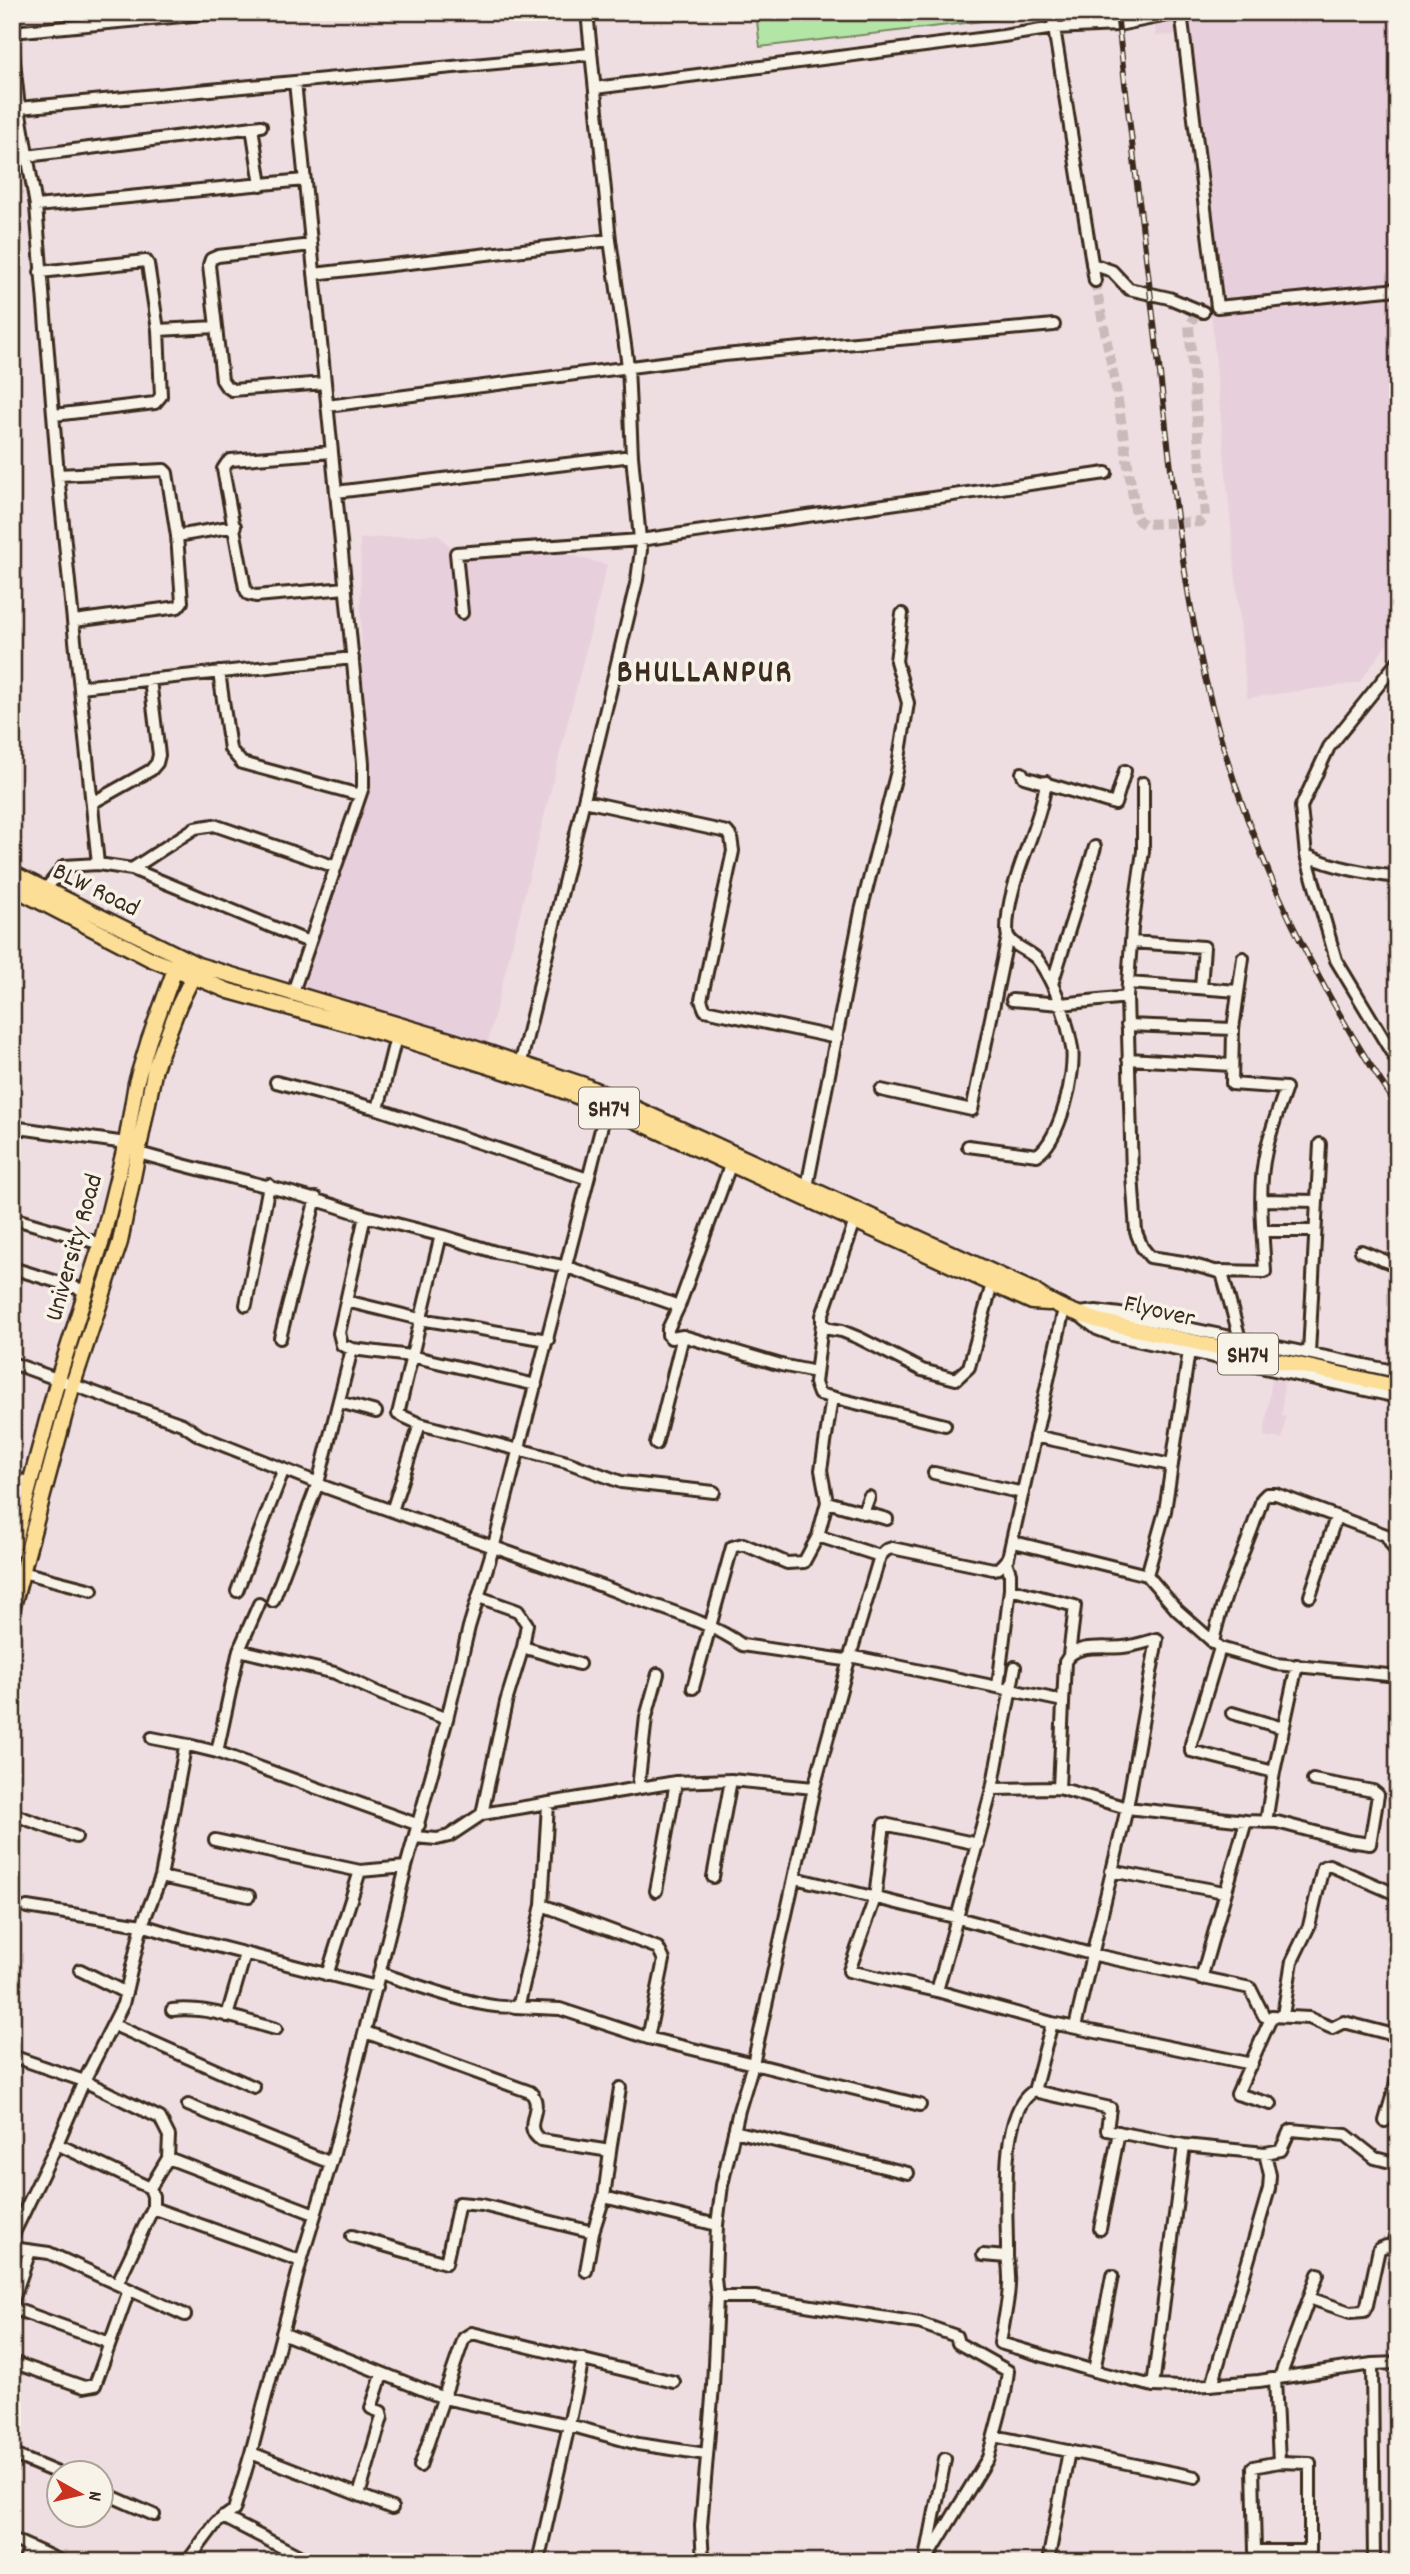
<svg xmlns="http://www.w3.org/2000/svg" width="1410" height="2574" font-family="Dekko,sans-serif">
<rect width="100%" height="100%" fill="#eedee1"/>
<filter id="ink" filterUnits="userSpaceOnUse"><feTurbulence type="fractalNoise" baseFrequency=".0143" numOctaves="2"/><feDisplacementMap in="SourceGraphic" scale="14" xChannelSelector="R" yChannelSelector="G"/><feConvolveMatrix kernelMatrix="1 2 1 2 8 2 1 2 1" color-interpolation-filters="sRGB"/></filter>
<g filter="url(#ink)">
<path fill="#e8cfdc" d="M1153,12H1398V629L1359,683L1247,698L1185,34L1156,36Z
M437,534L457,553L524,542L607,565L487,1045L299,989L363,787L360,539Z
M1272,1378L1284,1381L1282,1415L1286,1417L1282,1439L1264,1436Z"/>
<path fill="#b3e6a6" stroke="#778862" stroke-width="2" d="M756,12H1026V16L760,47Z"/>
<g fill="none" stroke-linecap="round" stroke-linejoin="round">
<path stroke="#cababa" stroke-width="10" stroke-dasharray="10 5" stroke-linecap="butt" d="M1095,281L1116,388L1136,516L1139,521L1144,524L1201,522L1205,517L1189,326L1195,315L1217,307"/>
<defs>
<path id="minor" d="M1181,12L1217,307L1398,289
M12,32L225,12
M12,43L19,108L36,206L58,475L98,864L64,866L45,890
M595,88L1003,36L1054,28L1052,12
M19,108L591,54
M252,127L261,185
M27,156L261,126
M36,206L304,180
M311,245L218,256L211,259L209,265L222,380L226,386L232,390L325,383
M1092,264L1112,271L1129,289L1169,298L1203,312
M40,272L146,261L148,264L158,330L161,396L155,403L54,415
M314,274L610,240
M1095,281L1054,28L1118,25L1183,12
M158,330L216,327
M327,406L724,355L1054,325
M332,452L231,460L227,463L223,469L245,588L248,594L256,596L346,588
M58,475L164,470L167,473L177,536L182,602L178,607L74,621
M336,492L632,456
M177,536L235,526
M462,613L456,553L640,540L1106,473
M1398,661L1329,747L1301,807L1306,855L1336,960L1398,1063
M219,672L230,749L242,763L360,795
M80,687L353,658
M1022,773L1024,777L1115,804L1125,771
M1143,783V851L1132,928L1127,997L1132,1174L1136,1232L1142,1247L1150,1257L1183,1262L1222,1273L1240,1339
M584,801L727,832L731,837L733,851L701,1000L705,1010L837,1038
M92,803L151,770L157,763L159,755L150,680
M1306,855C1335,868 1365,873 1398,877
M98,864L132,869L195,828L214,825L336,867
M132,869L309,942
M1131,942L1204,947L1201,988
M1128,983L1238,991
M1052,984L1095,847
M292,995L363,787V763L295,82
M1012,1000L1061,1004L1127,997
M1127,1025L1233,1029
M1128,1059L1231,1065
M519,1070L637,580L641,550L632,456L628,366L610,240L587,12
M276,1082L378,1109L396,1037
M881,1090L972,1110L1008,936
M378,1109L588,1179
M12,1127L126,1143
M968,1146L1037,1155C1060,1141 1076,1073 1072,1048C1068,1025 1061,1002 1051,982C1047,974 1043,966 1037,959C1029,950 1007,945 1007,931C1007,880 1039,832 1046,782
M139,1153C214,1175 291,1189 365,1216L339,1333L342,1345L352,1349L411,1356L536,1385
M806,1192L861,911L897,771L908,703L896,661L902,614
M1262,1200L1317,1201
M365,1216L443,1236
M12,1218L101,1244
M855,1221L822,1316V1324L830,1329L842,1331L859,1338L922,1370L956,1379L969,1367L992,1284
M1263,1231H1315
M1361,1251L1398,1266
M12,1268L87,1291
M1219,1271L1265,1272C1263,1233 1257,1189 1266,1151C1271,1129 1279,1108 1286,1088L1232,1084L1233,1029L1243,958
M346,1301L420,1319L548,1340
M246,1305L269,1185
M1079,1313L1096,1311L1120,1314L1398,1372
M1084,1319L1097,1329L1113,1335L1398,1397
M822,1324L815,1383L819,1394L945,1425
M683,1336L781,1365L816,1372
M280,1338L316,1198
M1309,1353L1320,1144
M12,1363L182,1424L200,1436L318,1483L325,1487C424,1523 522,1556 620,1593C657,1607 712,1622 742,1645L845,1660L850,1656L1063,1701
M339,1402L376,1412
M420,1424L515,1449
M1035,1436L1171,1465
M656,1444L683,1336L671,1338L668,1335V1329L679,1306L731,1163
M518,1449L567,1462L621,1482L714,1492
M934,1473L1023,1493
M12,1478L29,1482
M827,1502L887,1519
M392,1511L420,1424L398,1414L440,1239L443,1236L495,1252L567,1267L679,1306
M863,1513L869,1497
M818,1536L827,1502L821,1470L832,1397
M1014,1542L1147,1575L1177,1610L1220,1648L1276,1664L1398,1676
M22,1572L92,1590
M1147,1575L1165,1511L1189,1351
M1010,1589L1075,1606L1069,1655
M237,1591L283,1471
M1310,1596L1336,1517
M479,1597L518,1611L527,1624L523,1647L506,1702L482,1814
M273,1601L318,1483L352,1349
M1213,1643C1222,1593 1248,1548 1262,1499L1267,1494H1276L1386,1535L1398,1555
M523,1647L579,1664
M1220,1648L1191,1744V1751L1274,1772
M239,1650L335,1673L381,1694L447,1719
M998,1686L1010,1589V1573L1006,1562
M693,1688L732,1547L743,1544L787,1563L804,1562L818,1536L880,1556
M1232,1713L1283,1728
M152,1738L188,1745
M217,1752L239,1650L259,1604
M638,1788L646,1717L658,1674
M1059,1788L1065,1662C1075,1642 1104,1649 1123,1647C1134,1646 1146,1642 1157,1639L1127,1808L1075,2027
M992,1789L1015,1667
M548,1804L542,1905L658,1948L664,1960L648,2038L920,2105
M12,1814L76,1837
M1266,1822L1274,1772L1297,1665
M415,1837L437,1839L449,1836L482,1814L676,1782L731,1780L814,1788
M215,1840L360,1871L406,1867
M1111,1871L1224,1892
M161,1877L249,1896
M713,1877L731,1780
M795,1878L958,1918L1091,1954L1250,1988L1264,2016
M656,1891L676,1782
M27,1907L142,1925L181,1937L377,1987
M80,1970L126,1993
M380,1973C405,1981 500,2017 519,2004L542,1905
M327,1975L360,1871
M1201,1979L1246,1821
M937,1991L849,1971L875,1898L884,1824L978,1844
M515,2007L560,2009L648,2038
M172,2010C207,2006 242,2020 276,2029
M1283,2015L1292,1961L1309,1926L1323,1867L1329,1865L1398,1895
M227,2016L245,1954
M1052,2023L1034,2091L1110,2108L1107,2130L1184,2145L1265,2153L1281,2150L1289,2132L1292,2130L1346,2135L1375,2158L1398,2164
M114,2025L254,2087
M365,2032L530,2092C547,2108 519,2126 541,2140L610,2151L604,2197L593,2232L586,2271
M12,2056L84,2081L160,2118L169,2136L168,2158L150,2188
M1252,2064L1052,2023L937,1991L992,1789L1059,1788L1127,1808L1246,1821L1277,1822L1349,1841L1370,1844L1378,1795L1373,1791L1313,1780
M1271,2104L1237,2094L1272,2016L1309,2018L1332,2028L1344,2022L1398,2036
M188,2105L331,2163
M1385,2121L1398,2076
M734,2131L908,2173
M57,2144L150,2188L153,2196V2208L117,2284
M610,2151L620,2088
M168,2158L315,2214
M604,2197L717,2225
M153,2208L301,2261
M1100,2229L1119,2132
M352,2236L446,2263L459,2203L482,2205L593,2232
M12,2237L57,2144L84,2081L123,2004L142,1925L161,1877L185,1747L188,1745L217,1752L419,1825
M1392,2247L1398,2228
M12,2248L49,2253L185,2315
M983,2255L1007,2257C1013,2286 1005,2314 1000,2343L1094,2371L1153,2386L1182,2387L1259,2381L1372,2364L1398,2363
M1007,2257C1008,2219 997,2111 1034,2091
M717,2297H755L919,2323L956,2336L958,2343L1008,2371L1005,2394L988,2458L925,2562
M1309,2298L1350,2312L1364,2311L1367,2305L1379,2249L1386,2246L1398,2248
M12,2303L30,2251
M12,2308L110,2343
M282,2333L444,2398L569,2425L583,2359
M12,2362L84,2387L95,2385L129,2290
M1372,2364L1374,2562
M1094,2371L1112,2276
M1280,2377L1318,2274
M1275,2379L1279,2462L1310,2463V2551H1255L1253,2467L1279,2462
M1212,2385L1269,2189L1270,2175L1265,2153
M1153,2386L1184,2145
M994,2436L1195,2477
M251,2453L359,2495L382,2417L381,2412L371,2408L382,2375
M12,2454L60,2474
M420,2466L464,2338L472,2333L674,2382
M102,2492L154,2515
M359,2495L392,2508
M223,2517L311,2562
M12,2539L63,2562
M927,2553L945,2459
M24,2562L30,2547
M187,2562L216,2523L234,2510L251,2453L301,2261L334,2153L406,1867L447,1719L469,1627L494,1545L608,1102
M538,2562L569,2425L638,2444L706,2454
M703,2562L701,2526L713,2386L717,2297L715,2278L717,2225L722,2185L739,2110L753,2064L814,1788L850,1656L880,1556L886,1550L892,1548L993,1569L999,1568L1008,1558L1064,1309
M1048,2562L1069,2451"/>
<path id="major" d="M12,873L198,965L453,1041L584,1085L1034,1291C1054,1306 1075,1313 1099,1321L1398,1387
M12,887L151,959L229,991L396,1037L545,1084L606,1107L1032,1302L1049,1303
M12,1551L58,1379L101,1244L126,1143L136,1083L149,1040L178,961
M12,1610L73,1384L120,1242L155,1068L179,1005L196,970"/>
</defs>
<use href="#minor" stroke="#3b2a1e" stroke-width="16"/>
<use href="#major" stroke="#3b2a1e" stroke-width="19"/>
<use href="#minor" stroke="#f7f3e8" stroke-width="10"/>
<use href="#major" stroke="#fcde96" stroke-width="14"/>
<defs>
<path id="rail" d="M1117,12C1129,125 1144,237 1157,349C1169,448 1178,548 1198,645C1231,811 1303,968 1398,1107"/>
</defs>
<use href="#rail" stroke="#3b2a1e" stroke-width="6"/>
<use href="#rail" stroke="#f7f3e8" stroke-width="3.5" stroke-dasharray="10" stroke-linecap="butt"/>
</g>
</g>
<g text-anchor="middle" stroke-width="7" stroke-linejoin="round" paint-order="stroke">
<g fill="#f7f3e8" stroke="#73665b" stroke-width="2">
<rect x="579" y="1087.5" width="60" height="41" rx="5"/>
<rect x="1218" y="1333.5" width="60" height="41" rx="5"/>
</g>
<g font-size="24" font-weight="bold" fill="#3b2a1e">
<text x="609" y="1116">SH74</text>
<text x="1248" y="1362">SH74</text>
</g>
<g font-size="26" fill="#3b2a1e" stroke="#f7f3e8">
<text transform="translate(97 888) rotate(26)" y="9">BLW Road</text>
<text transform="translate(72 1247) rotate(-74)" y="9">University Road</text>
<text transform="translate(1160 1309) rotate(13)" y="9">Flyover</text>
</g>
<g font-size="33" font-weight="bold" letter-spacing="2" fill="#3b2a1e" stroke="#f7f3e8">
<text x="705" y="681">BHULLANPUR</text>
</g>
</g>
<rect width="1410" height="2574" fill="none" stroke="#f7f3e8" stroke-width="42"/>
<rect x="21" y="21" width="1368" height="2532" fill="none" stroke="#3b2a1e" stroke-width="2.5" filter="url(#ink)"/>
<g transform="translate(80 2494) rotate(98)"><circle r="33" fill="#f7f3e8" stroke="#aca397" stroke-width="2"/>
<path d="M0-5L12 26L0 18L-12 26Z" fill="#c8321e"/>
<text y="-10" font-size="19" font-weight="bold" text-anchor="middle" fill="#3b2a1e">N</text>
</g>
</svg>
